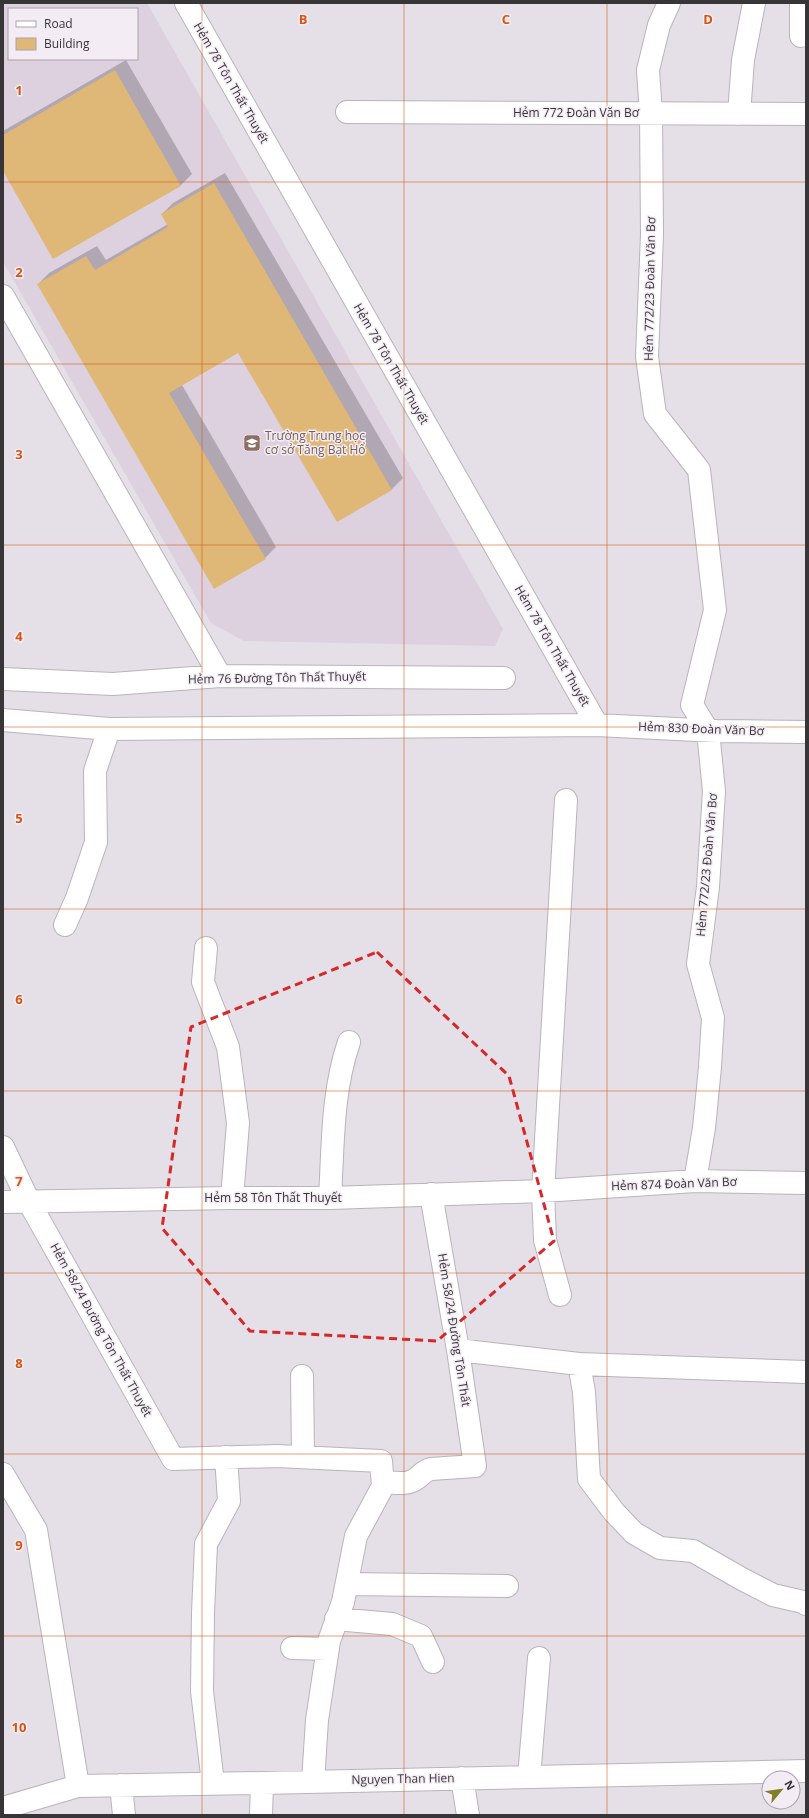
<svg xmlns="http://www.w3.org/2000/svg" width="809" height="1818" font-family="'Open Sans',sans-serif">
<rect width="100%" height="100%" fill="#e5dfe7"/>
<path fill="#ddd1e0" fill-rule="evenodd" d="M3,3H147L503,629L495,646L244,641L211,623L3,262ZM9,9H137V59H9Z"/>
<path fill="#0003" d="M126,60L192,174L181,185L53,258L3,169V131Z
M225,173L403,478L392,489L337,521L239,352L182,385L276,547L265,558L38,284L49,273L97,246L106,260L168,224L162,214L173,203Z"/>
<path fill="#dfb776" d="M115,70L181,186L53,259L3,171V135Z
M214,183L392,490L337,522L238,353L169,393L266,559L214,589L37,284L86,256L95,270L168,227L161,214Z"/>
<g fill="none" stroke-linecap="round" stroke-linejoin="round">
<defs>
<path id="minor" d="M186,3L597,725
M669,3L659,25L648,70L651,114L652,235L647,357L655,414L699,470L715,610L692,705L708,731L714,791L708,887L698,964L713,1018L710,1067L704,1128L695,1181
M801,36V3
M347,112L806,114
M739,114L743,60L754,3
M3,296L220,676
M3,679L113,684L220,676L504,678
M3,720L109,729L597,725L716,731L806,732
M65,925L77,898L96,842L95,771L109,729
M206,948L203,982L228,1047L238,1123L232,1198
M3,1147L29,1202L173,1459L277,1456L381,1461L383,1486L356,1536L343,1602L329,1641L317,1720L313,1781
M330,1198C333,1146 332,1091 349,1042
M3,1202L232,1198H330L543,1191L695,1181L806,1183
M560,1295L545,1240L543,1191L566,800
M458,1350L579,1364L806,1372
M579,1364L584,1392L589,1479L614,1512L634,1533L660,1548L693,1551L742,1579L773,1595L803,1602L806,1604
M302,1376L303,1457
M3,1474L36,1530L78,1786
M383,1482C391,1482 404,1485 412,1481C420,1478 422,1471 431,1469L475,1466L458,1350L431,1194
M347,1584L507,1586
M336,1619L392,1624L421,1636L433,1662
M292,1648L328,1649
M529,1777L539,1658
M462,1778L468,1815
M213,1783L202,1691L203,1613L206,1544L229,1501L226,1457
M121,1785L124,1815
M3,1808L78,1786L262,1783L806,1771
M261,1815L262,1783"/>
</defs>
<use href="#minor" stroke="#bab3bb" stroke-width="24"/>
<use href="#minor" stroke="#fff" stroke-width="22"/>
</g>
<path fill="none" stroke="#d62828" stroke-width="3" stroke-dasharray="8 5" stroke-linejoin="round" d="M377,952L509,1076L554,1241L437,1341L250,1331L162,1228L191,1027Z"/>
<path fill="none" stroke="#d65510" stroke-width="1" stroke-opacity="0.55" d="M202,3V1815M404,3V1815M607,3V1815M3,182H806M3,364H806M3,545H806M3,727H806M3,909H806M3,1091H806M3,1273H806M3,1454H806M3,1636H806"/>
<defs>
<symbol id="school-square" viewBox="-11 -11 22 22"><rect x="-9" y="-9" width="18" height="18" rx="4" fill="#8d6e63" stroke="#f3ecf4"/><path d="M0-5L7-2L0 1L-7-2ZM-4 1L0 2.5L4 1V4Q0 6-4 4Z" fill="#fff"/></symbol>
</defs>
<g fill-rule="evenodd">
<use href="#school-square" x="242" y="433" width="20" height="20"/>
</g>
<g text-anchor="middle" stroke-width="3" stroke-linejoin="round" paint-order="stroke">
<g font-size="12" fill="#383538" stroke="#f3ecf4">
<text transform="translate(231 83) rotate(60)" y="4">Hẻm 78 Tôn Thất Thuyết</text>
<text x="576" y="117">Hẻm 772 Đoàn Văn Bơ</text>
<text transform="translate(650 289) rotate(-89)" y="4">Hẻm 772/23 Đoàn Văn Bơ</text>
<text transform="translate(391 364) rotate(60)" y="4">Hẻm 78 Tôn Thất Thuyết</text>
<text transform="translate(552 646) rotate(60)" y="4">Hẻm 78 Tôn Thất Thuyết</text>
<text transform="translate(277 678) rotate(-1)" y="4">Hẻm 76 Đường Tôn Thất Thuyết</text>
<text transform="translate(701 729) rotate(2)" y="4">Hẻm 830 Đoàn Văn Bơ</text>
<text transform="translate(707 865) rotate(-85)" y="4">Hẻm 772/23 Đoàn Văn Bơ</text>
<text transform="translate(674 1184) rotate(-2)" y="4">Hẻm 874 Đoàn Văn Bơ</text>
<text x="273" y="1202">Hẻm 58 Tôn Thất Thuyết</text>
<text transform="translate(101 1330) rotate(61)" y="4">Hẻm 58/24 Đường Tôn Thất Thuyết</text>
<text transform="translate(454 1330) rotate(81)" y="4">Hẻm 58/24 Đường Tôn Thất</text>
<text transform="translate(403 1779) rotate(-1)" y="4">Nguyen Than Hien</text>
</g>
<g font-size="12" fill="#785e54" stroke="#f3ecf4" text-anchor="start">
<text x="265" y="440">Trường Trung học<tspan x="265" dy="14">cơ sở Tăng Bạt Hổ</tspan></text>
</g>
</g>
<g font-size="13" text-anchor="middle" font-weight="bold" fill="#d65510" stroke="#f3ecf4" stroke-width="3" stroke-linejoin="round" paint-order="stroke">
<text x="303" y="24">B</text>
<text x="506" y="24">C</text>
<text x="708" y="24">D</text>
<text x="19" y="95">1</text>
<text x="19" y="277">2</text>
<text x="19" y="459">3</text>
<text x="19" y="641">4</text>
<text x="19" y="823">5</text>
<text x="19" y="1004">6</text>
<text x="19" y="1186">7</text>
<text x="19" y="1368">8</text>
<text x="19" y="1550">9</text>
<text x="19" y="1732">10</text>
</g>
<rect width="809" height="1818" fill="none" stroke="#383538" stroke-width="8"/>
<rect x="8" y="8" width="130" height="52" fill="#f3ecf4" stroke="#a8a3a9"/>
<rect x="16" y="21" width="20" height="6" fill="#ffffff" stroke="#a8a3a9"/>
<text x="44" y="28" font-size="12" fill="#383538">Road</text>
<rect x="16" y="38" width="20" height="12" fill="#dfb776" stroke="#a8a3a9"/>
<text x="44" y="48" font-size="12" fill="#383538">Building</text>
<g transform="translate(781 1790) rotate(61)"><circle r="19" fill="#f3ecf4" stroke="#a8a3a9"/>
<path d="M0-3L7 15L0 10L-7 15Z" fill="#7f7f28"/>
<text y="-6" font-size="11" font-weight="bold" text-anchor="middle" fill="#383538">N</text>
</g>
</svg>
